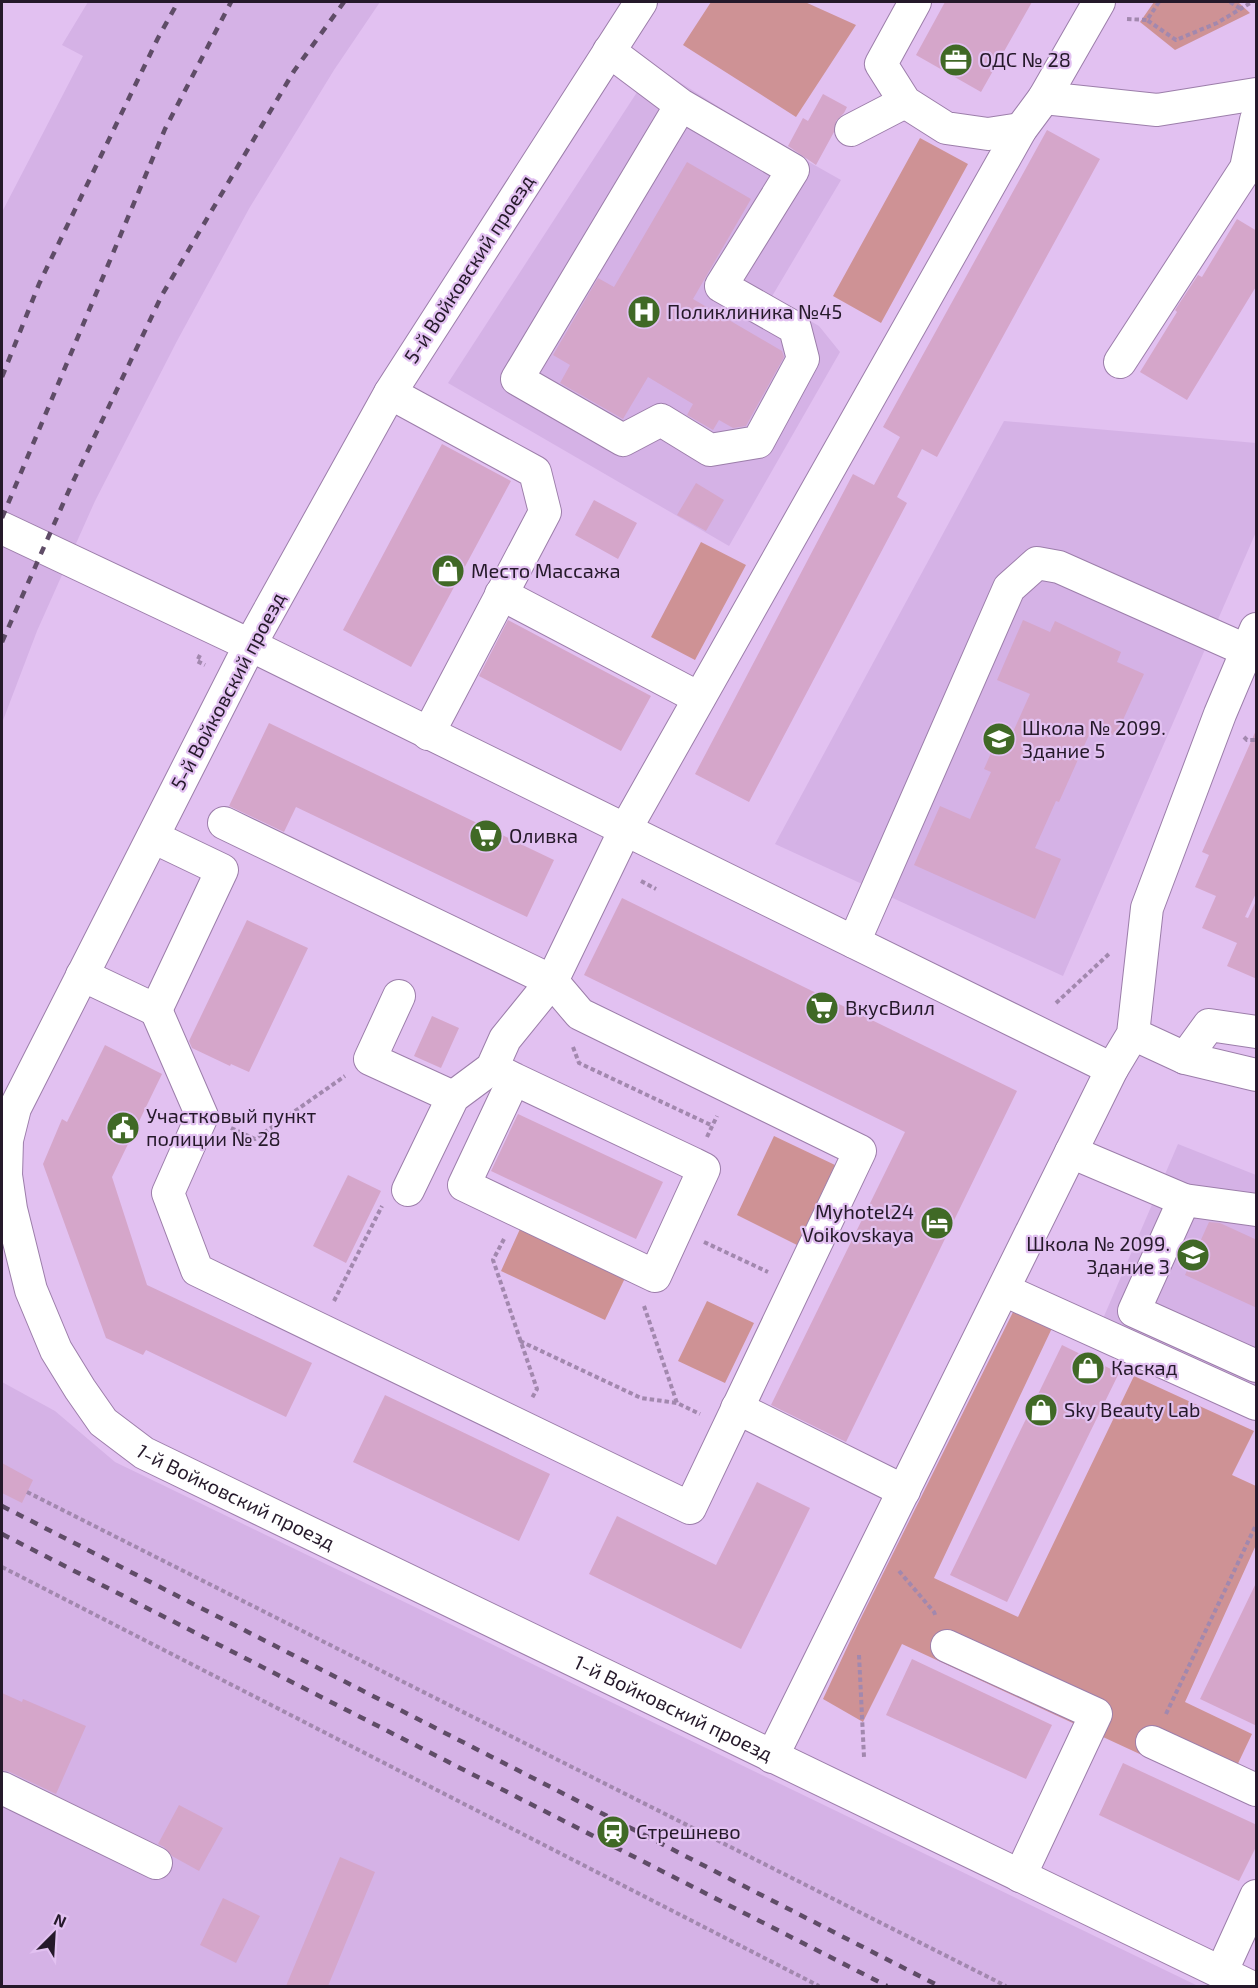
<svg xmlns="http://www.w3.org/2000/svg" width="1258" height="1988" font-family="'Exo 2',sans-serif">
<rect width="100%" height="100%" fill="#e2c1f1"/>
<path fill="#d5b2e6" d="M88,2H380L334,70L250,207L177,341L95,501L37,631L2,723V212L83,56L62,45Z
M654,66L786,149L841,180L771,298L819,326L840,352L729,546L448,383Z
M1004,421L1256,443V532L1063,976L775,844Z
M1178,1144L1256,1175V1391L1102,1321Z
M2,1382L55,1411L115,1462L1198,1986H2Z"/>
<path fill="#ce9295" d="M711,2H805L856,25L796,117L683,45Z
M1154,2H1238L1250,13L1175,50L1140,22Z
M920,138L968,164L881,323L833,296Z
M701,542L746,565L695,660L651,637Z
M774,1136L835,1165L797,1245L737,1215Z
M520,1229L625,1278L605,1320L501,1271Z
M707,1301L754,1323L725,1383L678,1361Z
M1015,1308L1053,1326L934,1578L1018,1617L1134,1376L1254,1431L1232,1475L1256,1486V1545L1185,1702L1252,1734L1224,1793L902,1644L863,1722L823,1699L858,1624Z"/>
<path fill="#d5a6ca" d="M945,2H1032L981,92L916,55Z
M823,94L847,107L844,113L836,121L834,132L816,165L788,146L803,118L808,121Z
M1047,130L1100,159L937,457L922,449L897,497L907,503L749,802L695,774L853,474L874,485L900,437L883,427Z
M687,162L751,199L693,299L782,351L784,357L746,426L733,428L719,420L713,430L687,415L693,404L648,377L623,419L560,383L570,365L553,355L598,278L614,287Z
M1237,219L1257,231V285L1187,400L1140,372L1177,312L1175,310L1198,275L1202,277Z
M442,444L511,481L411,667L343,630Z
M696,483L724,500L706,531L677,515Z
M594,500L637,523L618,559L575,535Z
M508,620L651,696L621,751L479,676Z
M1023,620L1050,632L1055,621L1121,652L1117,662L1144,674L1117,733L1114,732L1113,735L1093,726L1059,802L1056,801L1035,848L1061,859L1035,919L914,865L940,806L970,819L991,772L984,769L998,737L1009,741L1030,694L997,680Z
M269,723L554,860L527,917L296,807L284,832L229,806Z
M1257,728V891L1245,917L1248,918L1257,899V979L1227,966L1237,943L1202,928L1216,896L1195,887L1209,855L1202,852Z
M622,898L1017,1091L846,1442L771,1405L905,1132L584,975Z
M247,920L308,948L249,1072L231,1064L230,1066L192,1048L189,1041Z
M432,1016L459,1028L441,1068L414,1056Z
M105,1045L162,1074L112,1177L147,1285L312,1363L286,1417L146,1350L143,1355L106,1338L43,1164L62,1119L67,1122Z
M518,1114L663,1182L636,1239L491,1171Z
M348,1175L381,1191L346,1263L313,1246Z
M1209,1222L1220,1223L1257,1240V1308L1185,1275Z
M1062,1345L1119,1373L1007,1602L950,1575Z
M385,1395L550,1474L519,1541L353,1462Z
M2,1463L33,1480L22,1503L2,1493Z
M757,1482L810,1508L741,1649L589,1574L617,1516L716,1565Z
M1257,1581V1726L1200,1699Z
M912,1659L1052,1725L1026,1779L886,1715Z
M2,1693L22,1702L23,1699L86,1726L56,1794L10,1772L2,1770Z
M1123,1763L1257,1825V1845L1239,1881L1099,1815Z
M179,1805L223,1828L199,1871L172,1856L164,1847L158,1844Z
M340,1857L375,1872L328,1986H286Z
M223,1898L260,1916L236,1963L200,1945Z"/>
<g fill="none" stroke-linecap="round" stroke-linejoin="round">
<defs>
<g id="minor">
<path id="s1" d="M641,2L390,393L250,645L15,1108L7,1140L6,1175L11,1209L31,1290L56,1350L80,1389L103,1422L144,1453L1249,1986"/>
<path d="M915,2L881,64L905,102L946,128L988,134L1021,129"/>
<path d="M609,51L681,105L793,170L721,286L795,328L803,359L758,442L710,450L661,420L623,440L517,379L681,105"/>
<path d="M1044,98L1157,110L1256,94"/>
<path d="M851,130L905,102"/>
<path d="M1120,362L1246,168L1256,120"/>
<path d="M390,393L535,472L545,512L428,734"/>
<path d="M2,528L250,645L1112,1069"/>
<path d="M501,594L699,698"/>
<path d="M854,942L1009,588L1037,563L1059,567L1248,651"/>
<path d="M82,975L156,1010L222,870L153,837"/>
<path d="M399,996L370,1059L453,1097"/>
<path d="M156,1010L202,1116L168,1193L197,1270L690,1508L860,1151L580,1014L552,981L224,823"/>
<path d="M1133,1034L1185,1058L1256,1075"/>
<path d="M1185,1058L1209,1025L1256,1032"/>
<path d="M492,1068L514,1079L694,1164L704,1169L655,1276L464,1185L514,1079"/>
<path d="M1071,1152L1184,1200"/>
<path d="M408,1190L453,1097L492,1068L505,1039L552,981L625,830L1021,129L1044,98L1099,2"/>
<path d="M1256,1210L1184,1200L1134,1311L1256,1366"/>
<path d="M1004,1290L1256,1404"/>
<path d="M737,1408L904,1491"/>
<path d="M947,1646L1096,1714L1020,1876"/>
<path d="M1152,1742L1256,1790"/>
<path d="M772,1757L1112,1069L1133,1034L1147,908L1220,714L1256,629"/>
<path d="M2,1788L156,1863"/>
<path d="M1221,1973L1256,1896"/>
</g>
</defs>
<use href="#minor" stroke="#9c7eaa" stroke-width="34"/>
<path stroke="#a288ae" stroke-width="4" stroke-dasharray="4.5 3" stroke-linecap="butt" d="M1159,2L1147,20L1176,40L1217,23L1252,2
M1230,2L1241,9
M1127,19L1147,20
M200,655L197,661L205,665
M1244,737L1247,740H1256
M641,881L656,889
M1056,1003L1110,953
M573,1047L579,1063L713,1126
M231,1128L255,1139L345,1076
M707,1137L717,1116
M504,1239L493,1260L537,1389L532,1398
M704,1242L768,1272
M334,1301L382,1206
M644,1306L677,1403
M520,1341L641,1398L677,1403L700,1414
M27,1492L1006,1986
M2,1567L819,1986
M899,1571L934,1612L936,1617
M859,1655L864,1757
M1166,1714L1256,1525"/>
<use href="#minor" stroke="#fff" stroke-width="32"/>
<path stroke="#5f4c67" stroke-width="4.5" stroke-dasharray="8 8" stroke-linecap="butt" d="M2,377L39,284L158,38L178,2
M2,518L165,129L231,2
M2,642L70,488L162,295L294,71L344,2
M2,1506L939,1986
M2,1534L887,1986"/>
</g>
<defs>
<symbol id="office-disc" viewBox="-11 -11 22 22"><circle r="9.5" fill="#406926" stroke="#e2c1f1"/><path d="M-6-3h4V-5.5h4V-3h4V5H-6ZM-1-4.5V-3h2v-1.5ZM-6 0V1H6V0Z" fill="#fff"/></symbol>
<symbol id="hospital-disc" viewBox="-11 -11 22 22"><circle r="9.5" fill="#406926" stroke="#e2c1f1"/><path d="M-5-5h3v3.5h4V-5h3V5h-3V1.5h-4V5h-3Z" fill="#fff"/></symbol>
<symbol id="shop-disc" viewBox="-11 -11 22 22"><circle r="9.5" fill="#406926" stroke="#e2c1f1"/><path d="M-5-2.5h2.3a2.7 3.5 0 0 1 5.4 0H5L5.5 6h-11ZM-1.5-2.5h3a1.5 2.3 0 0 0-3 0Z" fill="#fff"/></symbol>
<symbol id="school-disc" viewBox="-11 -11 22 22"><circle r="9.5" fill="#406926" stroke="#e2c1f1"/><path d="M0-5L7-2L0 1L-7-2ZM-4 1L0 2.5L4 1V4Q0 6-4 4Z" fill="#fff"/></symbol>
<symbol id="supermarket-disc" viewBox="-11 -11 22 22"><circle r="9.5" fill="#406926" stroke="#e2c1f1"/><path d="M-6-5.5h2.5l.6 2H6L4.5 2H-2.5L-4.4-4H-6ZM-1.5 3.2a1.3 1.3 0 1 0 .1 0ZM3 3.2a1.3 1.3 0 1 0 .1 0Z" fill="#fff"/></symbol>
<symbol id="civic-disc" viewBox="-11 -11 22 22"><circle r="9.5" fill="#406926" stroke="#e2c1f1"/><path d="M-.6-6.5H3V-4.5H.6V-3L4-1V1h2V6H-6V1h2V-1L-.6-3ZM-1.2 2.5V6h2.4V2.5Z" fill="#fff"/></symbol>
<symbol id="hotel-disc" viewBox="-11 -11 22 22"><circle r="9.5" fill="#406926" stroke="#e2c1f1"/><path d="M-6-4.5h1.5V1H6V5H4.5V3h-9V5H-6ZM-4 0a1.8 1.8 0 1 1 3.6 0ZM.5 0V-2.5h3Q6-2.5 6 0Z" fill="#fff"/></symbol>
<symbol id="station-disc" viewBox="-11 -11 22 22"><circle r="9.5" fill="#406926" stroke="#e2c1f1"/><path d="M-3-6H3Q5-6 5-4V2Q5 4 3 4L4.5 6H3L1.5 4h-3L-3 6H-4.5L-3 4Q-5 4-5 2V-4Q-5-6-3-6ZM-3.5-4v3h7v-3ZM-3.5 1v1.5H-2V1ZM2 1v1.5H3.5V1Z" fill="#fff"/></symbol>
</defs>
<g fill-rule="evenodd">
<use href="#office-disc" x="937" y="41" width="38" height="38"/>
<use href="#hospital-disc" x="625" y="293" width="38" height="38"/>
<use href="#shop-disc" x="429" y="552" width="38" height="38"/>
<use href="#school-disc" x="980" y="720" width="38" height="38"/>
<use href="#supermarket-disc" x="467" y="817" width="38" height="38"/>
<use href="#supermarket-disc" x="803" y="989" width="38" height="38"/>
<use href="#civic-disc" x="104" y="1109" width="38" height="38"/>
<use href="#hotel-disc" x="918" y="1204" width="38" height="38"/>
<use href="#school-disc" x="1174" y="1236" width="38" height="38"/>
<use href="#shop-disc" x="1069" y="1349" width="38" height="38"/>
<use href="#shop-disc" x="1022" y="1391" width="38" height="38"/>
<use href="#station-disc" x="594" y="1813" width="38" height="38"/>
</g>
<g text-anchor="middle" stroke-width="4.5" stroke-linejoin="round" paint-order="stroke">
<g font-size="20" fill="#25192a" stroke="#e2c1f1" text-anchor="start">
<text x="979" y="67">ОДС № 28</text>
<text x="667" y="319">Поликлиника №45</text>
<text x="471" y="578">Место Массажа</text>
<text x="1022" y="735">Школа № 2099.<tspan x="1022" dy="23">Здание 5</tspan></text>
<text x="509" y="843">Оливка</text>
<text x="845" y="1015">ВкусВилл</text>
<text x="146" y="1123">Участковый пункт<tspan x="146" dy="23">полиции № 28</tspan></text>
<text x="914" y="1219" text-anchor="end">Myhotel24<tspan x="914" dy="23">Voikovskaya</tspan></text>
<text x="1170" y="1251" text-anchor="end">Школа № 2099.<tspan x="1170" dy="23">Здание 3</tspan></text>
<text x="1111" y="1375">Каскад</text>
<text x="1064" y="1417">Sky Beauty Lab</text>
<text x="636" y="1839">Стрешнево</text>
</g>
<g font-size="20" fill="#25192a" stroke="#e2c1f1">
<text transform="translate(469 269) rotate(-57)" y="7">5-й Войковский проезд</text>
<text transform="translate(228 691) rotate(-62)" y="7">5-й Войковский проезд</text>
<text dy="7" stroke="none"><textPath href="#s1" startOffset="1762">1-й Войковский проезд</textPath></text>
<text dy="7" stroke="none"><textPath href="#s1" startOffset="2248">1-й Войковский проезд</textPath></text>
</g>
</g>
<rect width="1258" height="1988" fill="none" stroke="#25192a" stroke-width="6"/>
<g transform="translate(54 1934) rotate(24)" stroke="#e2c1f1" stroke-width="4.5" paint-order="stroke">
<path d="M0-4.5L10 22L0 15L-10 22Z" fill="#25192a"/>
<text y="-9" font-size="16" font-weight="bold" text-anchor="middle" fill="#25192a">N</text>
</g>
</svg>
